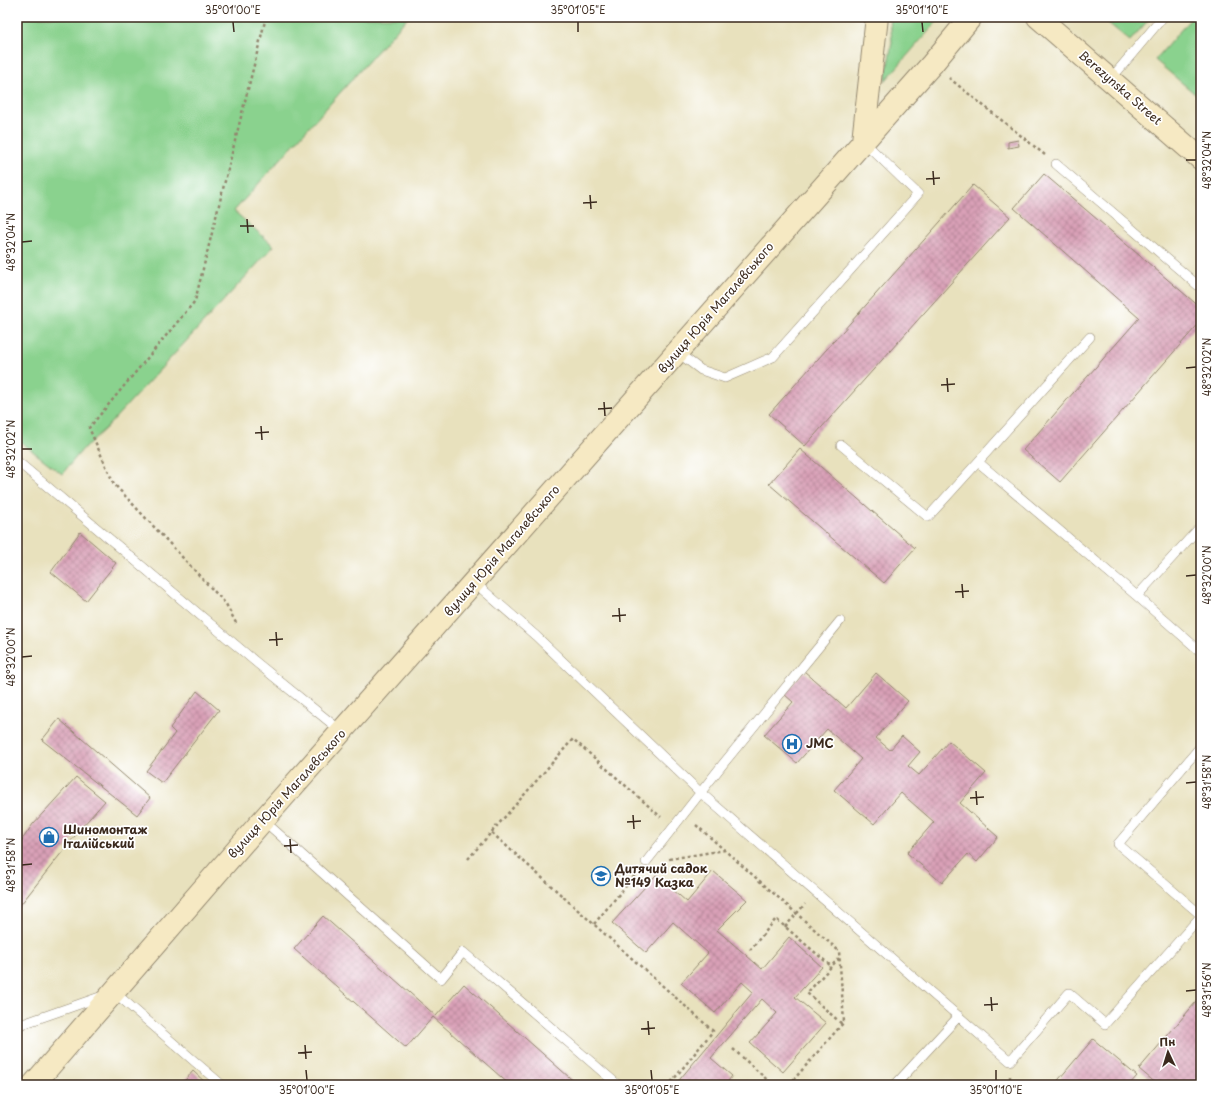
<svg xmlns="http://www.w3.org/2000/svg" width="1218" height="1102" font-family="'Playpen Sans',sans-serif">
<defs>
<pattern id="building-cross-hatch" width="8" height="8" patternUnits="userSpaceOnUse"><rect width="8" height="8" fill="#d9a0b7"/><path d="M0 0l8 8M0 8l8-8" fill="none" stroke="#b18394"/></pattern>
</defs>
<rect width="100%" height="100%" fill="#fff"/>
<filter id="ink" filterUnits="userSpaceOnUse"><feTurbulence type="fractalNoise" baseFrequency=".025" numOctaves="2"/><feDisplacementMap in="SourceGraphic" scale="8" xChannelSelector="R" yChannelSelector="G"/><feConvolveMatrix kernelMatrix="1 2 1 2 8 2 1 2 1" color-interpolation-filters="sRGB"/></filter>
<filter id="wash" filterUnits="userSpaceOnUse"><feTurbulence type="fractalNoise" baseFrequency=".012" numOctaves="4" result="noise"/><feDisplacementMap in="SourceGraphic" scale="16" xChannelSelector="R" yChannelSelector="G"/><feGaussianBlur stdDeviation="0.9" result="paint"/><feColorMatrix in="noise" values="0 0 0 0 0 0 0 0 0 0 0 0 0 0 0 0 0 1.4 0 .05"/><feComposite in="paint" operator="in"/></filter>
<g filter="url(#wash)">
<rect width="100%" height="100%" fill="#e8e1bd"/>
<path fill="#8ad28e" stroke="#627e56" d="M17,17H408L234,211L274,246L106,428L82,450L62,474L17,439Z
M890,17H941L885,81L892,42Z
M1101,17H1151L1130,41Z
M1192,17H1201V99L1155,60Z"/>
<g id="blocks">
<path fill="url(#building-cross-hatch)" d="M1018,140L1019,146L1008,148V142Z
M1044,174L1201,308V321L1060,482L1023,450L1139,318L1014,208Z
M973,185L1010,217L805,446L769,414Z
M800,449L915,548L884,583L769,484Z
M80,532L116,563L86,601L51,572Z
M804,671L846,708L876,673L908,701L876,738L890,750L902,736L920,752L908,766L919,775L949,741L986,773L960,803L998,837L977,862L968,854L942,883L907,853L934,822L901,793L874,824L834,790L861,759L827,729L797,763L764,735L793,702L784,694Z
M197,691L219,710L162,783L146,771L175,733L170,728Z
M59,719L150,798L137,815L42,740Z
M76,777L105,801L82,827L17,909V847L33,824Z
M713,871L747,900L717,930L762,969L789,937L822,967L795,997L826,1023L783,1072L750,1043L777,1013L762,999L711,1058L732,1076L725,1085H675L753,992L742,982L715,1013L681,983L708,953L673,922L646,953L612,923L656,875L687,902Z
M323,916L436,1016L464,984L578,1085H510L433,1017L406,1048L294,949Z
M1201,996V1081L1197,1085H1158L1139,1069Z
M1093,1039L1137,1076L1129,1085H1054Z
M193,1071L208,1085H181Z"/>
</g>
</g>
<g filter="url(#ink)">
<use href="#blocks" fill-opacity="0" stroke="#92866e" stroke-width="1"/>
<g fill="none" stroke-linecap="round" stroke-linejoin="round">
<defs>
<path id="lane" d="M1110,80L1163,17
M1056,164L1201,288
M1090,337L978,462L1137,596
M677,352L701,370L725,378L773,357L918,194L864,142
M841,445L928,517L978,462
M17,461L257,663L341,731
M1201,526L1137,596L1201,652
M475,583L536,636L701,793L1010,1061L1069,993L1105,1024L1201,916
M1201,746L1118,844L1201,915
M263,820L441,979L463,952L618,1085
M646,862L723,764L840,621
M17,1026L114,992L222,1085
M895,1085L959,1016"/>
<path id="secondary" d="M1038,17L1201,159
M863,141L877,17
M33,1085L263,820L932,64L971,17"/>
</defs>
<use href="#lane" stroke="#92866e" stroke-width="10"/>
<use href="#secondary" stroke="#92866e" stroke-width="24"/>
<path stroke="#92866e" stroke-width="2.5" stroke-dasharray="3 3" stroke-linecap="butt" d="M949,78L1045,155
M236,623L226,604L114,484L89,428L195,301L266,17
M696,825L839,951L844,1022L789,1085
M492,833L713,1031L669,1085
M468,859L573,739L661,817
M669,859L725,850
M594,924L636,874
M785,927L805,904
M750,950L776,919L831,966
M839,958L807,993L842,1024
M733,1049L773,1085
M1010,1076V1085"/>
<use href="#lane" stroke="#fff" stroke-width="9"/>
<use href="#secondary" stroke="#f6e9c3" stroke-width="22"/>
</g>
</g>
<path fill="none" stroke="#3b2a1e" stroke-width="1.5" d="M233,22L234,32M578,22V32M922,22L923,32M1186,160H1196M933,171L934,185M926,179L940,178M590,195L591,209M583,203L597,202M247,219L248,233M240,226H254M22,242L32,241M1186,368L1196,367M947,378L948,392M941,385L955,384M604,402L605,416M598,409L612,408M261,426L262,440M255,433L269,432M22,449H32M1186,576L1196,575M962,584L963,598M955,592L969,591M619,608L620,622M612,616L626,615M276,632L277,646M269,640L283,639M22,657L32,656M1186,783L1196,782M976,791L977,805M970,798L984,797M633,815L634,829M627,822L641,821M290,839L291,853M284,846L298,845M22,865L32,864M1186,991L1196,990M991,997L992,1011M984,1005L998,1004M648,1021L649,1035M641,1029L655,1028M305,1045L306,1059M298,1053L312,1052M306,1070L307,1080M651,1070L652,1080M996,1070V1080"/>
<defs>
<symbol id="hospital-ring" viewBox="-11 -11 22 22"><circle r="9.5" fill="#fff" stroke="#1f6fb2" stroke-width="1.5"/><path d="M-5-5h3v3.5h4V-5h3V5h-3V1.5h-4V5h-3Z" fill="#1f6fb2"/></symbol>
<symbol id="shop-ring" viewBox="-11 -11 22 22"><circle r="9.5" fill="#fff" stroke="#1f6fb2" stroke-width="1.5"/><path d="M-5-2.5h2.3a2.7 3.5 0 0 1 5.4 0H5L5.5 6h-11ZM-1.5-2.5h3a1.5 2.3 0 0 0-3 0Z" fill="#1f6fb2"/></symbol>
<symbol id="school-ring" viewBox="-11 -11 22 22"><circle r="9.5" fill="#fff" stroke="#1f6fb2" stroke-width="1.5"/><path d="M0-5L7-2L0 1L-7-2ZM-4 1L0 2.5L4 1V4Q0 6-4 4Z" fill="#1f6fb2"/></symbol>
</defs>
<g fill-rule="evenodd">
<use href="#hospital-ring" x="781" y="733" width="22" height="22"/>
<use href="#shop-ring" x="38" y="826" width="22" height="22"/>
<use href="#school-ring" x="590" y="865" width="22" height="22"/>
</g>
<g text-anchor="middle" stroke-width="3.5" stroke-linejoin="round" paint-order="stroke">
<g font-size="12" fill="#3b2a1e" stroke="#fff">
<text transform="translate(1120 88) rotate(41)" y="4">Berezynska Street</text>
<text transform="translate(716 308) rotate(-49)" y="4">вулиця Юрія Магалевського</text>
<text transform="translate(502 551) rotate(-49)" y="4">вулиця Юрія Магалевського</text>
<text transform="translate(287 794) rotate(-48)" y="4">вулиця Юрія Магалевського</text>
</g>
<g font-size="12" font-weight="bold" fill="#3b2a1e" stroke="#fff" text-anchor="start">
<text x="806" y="748">JMC</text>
<text x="63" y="834">Шиномонтаж<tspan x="63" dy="14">Італійський</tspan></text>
<text x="615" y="873">Дитячий садок<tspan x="615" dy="14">№149 Казка</tspan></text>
</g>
</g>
<rect width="1218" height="1102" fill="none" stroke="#fff" stroke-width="44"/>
<g transform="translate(1168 1052) rotate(356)" stroke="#ffffff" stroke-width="3" paint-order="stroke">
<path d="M0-3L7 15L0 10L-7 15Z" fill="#3b2a1e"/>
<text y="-6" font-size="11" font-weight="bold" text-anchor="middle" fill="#3b2a1e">Пн</text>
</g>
<rect x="22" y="22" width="1174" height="1058" fill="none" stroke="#3b2a1e" stroke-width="1.5"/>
<g font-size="10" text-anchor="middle" fill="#3b2a1e">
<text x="233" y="14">35°01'00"E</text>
<text x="578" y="14">35°01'05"E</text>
<text x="922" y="14">35°01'10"E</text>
<text transform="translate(1207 160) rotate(-90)" y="4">48°32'04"N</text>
<text transform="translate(11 242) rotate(-90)" y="4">48°32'04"N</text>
<text transform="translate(1207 367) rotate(-90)" y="4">48°32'02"N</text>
<text transform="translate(11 449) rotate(-90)" y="4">48°32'02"N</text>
<text transform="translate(1207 575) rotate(-90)" y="4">48°32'00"N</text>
<text transform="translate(11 657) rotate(-90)" y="4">48°32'00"N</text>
<text transform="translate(1207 782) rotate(-90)" y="4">48°31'58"N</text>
<text transform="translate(11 865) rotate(-90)" y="4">48°31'58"N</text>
<text transform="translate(1207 990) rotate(-90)" y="4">48°31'56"N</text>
<text x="307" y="1094">35°01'00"E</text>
<text x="652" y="1094">35°01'05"E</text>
<text x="996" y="1094">35°01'10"E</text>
</g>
</svg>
